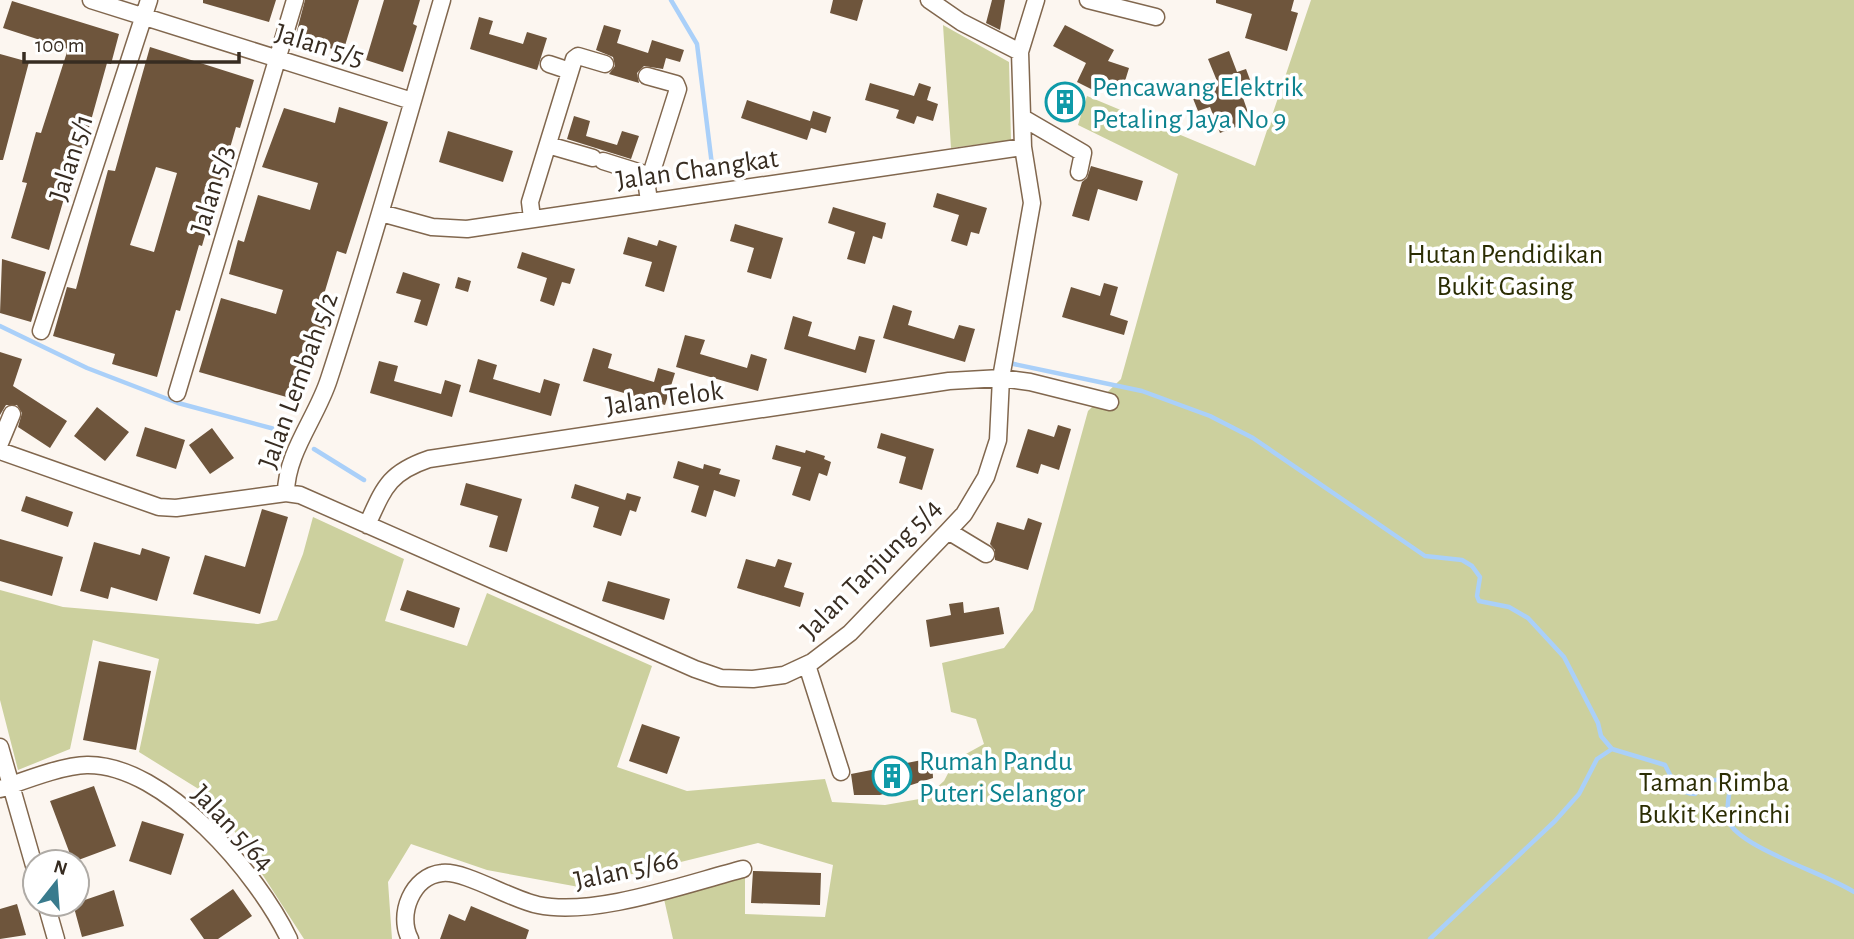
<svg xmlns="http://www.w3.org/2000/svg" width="1854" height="939" font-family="'Alegreya Sans',sans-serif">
<rect width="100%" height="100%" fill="#fcf6f0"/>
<path fill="#ccd09e" d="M1311,0H1854V939H673L664,899L745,877V914L825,917L833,865L758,843L579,887L487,870L411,844L388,882L392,939H304L213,798L139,752L159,659L93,640L70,749L18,770L0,700V590L63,607L258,624L277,620L303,554L313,517L404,559L385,621L467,646L487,593L652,666L617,767L687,791L825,779L832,802L885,805L925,798L944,781L955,760L984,744L976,719L951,712L942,663L1004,648L1033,610L1088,411L1121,379L1178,174L1078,125L1087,96L1255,166Z
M943,25L1009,62L1011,140L951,148Z"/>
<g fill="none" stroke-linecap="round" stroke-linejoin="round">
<path stroke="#aad0f9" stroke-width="4.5" d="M671,0L697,44L712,165
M0,326L87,368L178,403L282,431
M1009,363L1142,391L1210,416L1253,438L1425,556L1462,560L1472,566L1480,577L1477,596L1479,601L1509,607L1528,618L1564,657L1598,723L1601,736L1612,749L1665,765C1673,780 1677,794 1695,794L1708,780H1724L1730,787C1729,797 1726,810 1728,820C1737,847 1827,874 1854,892
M314,449L364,480
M1430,939L1555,821L1579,794L1597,759L1612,749"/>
</g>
<path fill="#6e553c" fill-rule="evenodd" d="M203,0H276L269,22L203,3Z
M305,0H359L343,52L295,38Z
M384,0H420L413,24L417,26L403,72L366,60Z
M833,0H863L857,21L830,13Z
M992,0H1005L1000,30L986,23Z
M1216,0H1294L1291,11L1298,13L1287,51L1245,38L1252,14L1216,3Z
M12,1L119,34L111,64L107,63L70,196L65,195L49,250L11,238L27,183L22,182L36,132L41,133L68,49L3,28Z
M479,17L493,21L489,34L523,44L527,32L547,38L537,70L470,49Z
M604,25L621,30L617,43L648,53L652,40L684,50L680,62L666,58L663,69L644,66L637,73L639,83L609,74L615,66L613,57L596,50Z
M1065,25L1114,50L1108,61L1129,68L1122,91L1097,83L1093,90L1077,82L1086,63L1053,46Z
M150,47L254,80L240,128L236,127L202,246L199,245L180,311L176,310L157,377L112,364L115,354L53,336L67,287L76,289L108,170L115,171ZM156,167L177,173L154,252L130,245Z
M1229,51L1237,72L1246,69L1255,93L1243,98L1251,121L1220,133L1210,107L1198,111L1190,91L1217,81L1208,59Z
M0,54L29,62L3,160H0Z
M870,83L914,96L919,83L931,87L927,100L938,104L933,121L917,116L914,124L896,118L899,110L865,100Z
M1059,89L1077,95L1071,115L1053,109Z
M747,100L810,121L813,111L831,117L826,133L811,128L807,140L741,118Z
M339,107L388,122L346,254L337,251L319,311L330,314L316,362L302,357L290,398L199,372L221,298L276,314L283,290L229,274L238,240L244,242L258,195L310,210L318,183L262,167L284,108L335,123Z
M574,116L590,121L586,136L617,145L622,131L639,136L631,159L567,139Z
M448,131L513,151L503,182L439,162Z
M1091,166L1143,181L1137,201L1098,189L1089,221L1072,216L1082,182L1087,178Z
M937,193L987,208L979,234L971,232L967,246L951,241L959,215L933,207Z
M833,207L886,223L882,239L873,236L865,264L847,259L855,232L828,223Z
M735,224L783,238L771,279L747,272L754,248L730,241Z
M628,237L657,246L659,240L677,246L664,292L645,286L652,262L623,254Z
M522,252L575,269L570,284L562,282L554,306L540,301L547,278L517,268Z
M2,259L46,272L31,322L0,313Z
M403,272L440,284L427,326L414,322L421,300L396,293Z
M458,277L471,281L468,292L455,288Z
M1104,283L1118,287L1110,315L1128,321L1124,335L1062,317L1071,287L1100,296Z
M893,305L912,311L908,325L954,339L959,325L975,329L965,362L883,338Z
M793,316L812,322L808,336L855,350L859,336L875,340L866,373L784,349Z
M685,335L705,340L700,354L747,368L751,354L767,359L758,391L676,367Z
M593,348L612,354L608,368L654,382L658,368L675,373L665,405L583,381Z
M0,352L22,359L13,386L67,421L50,448L18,427L22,413L17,405H6L0,415Z
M478,359L497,365L493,379L540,393L544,379L560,384L551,416L469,392Z
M379,361L398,366L394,381L441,394L445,380L461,385L452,417L370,393Z
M97,407L129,432L105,461L74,436Z
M1058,425L1071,429L1059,470L1041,464L1038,474L1016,467L1028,429L1054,437Z
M145,427L185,440L176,469L136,456Z
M212,428L234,458L210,474L189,445Z
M881,433L934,449L922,490L899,483L906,457L877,448Z
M776,445L805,453L806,450L825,456L824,459L831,462L827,476L819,473L810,501L792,495L801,467L772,459Z
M678,461L703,469L704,464L721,469L719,474L740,480L735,497L714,490L706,517L691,512L699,486L673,478Z
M466,483L522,499L507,552L489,547L498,516L460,505Z
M575,484L625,500L627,493L641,497L636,512L630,510L621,536L593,527L599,507L571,498Z
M26,496L73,512L68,527L21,511Z
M262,509L288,517L260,614L193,594L205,555L245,567Z
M1028,518L1042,523L1028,570L995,560V550L990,544L997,522L1024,530Z
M0,539L63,557L52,596L0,581Z
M94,542L140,555L142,548L170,557L157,601L111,587L108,599L80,591Z
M746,559L775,567L778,559L792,563L784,587L804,593L800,607L737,588Z
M608,581L670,599L664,620L602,601Z
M407,590L460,608L454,628L400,610Z
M963,602L964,613L999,607L1004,634L930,647L926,620L951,615L949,604Z
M99,661L151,671L136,750L83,740Z
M642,724L680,737L667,774L629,761Z
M932,758L933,778L880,795H854L851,774Z
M94,786L116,846L73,862L50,801Z
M142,821L184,834L171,875L129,861Z
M753,871L821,873L820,905L751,903Z
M233,889L252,916L218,939H204L190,919Z
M114,890L124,926L82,937L73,904Z
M17,904L26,935L0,939V909Z
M471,906L529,930L526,939H440L449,914L465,921Z"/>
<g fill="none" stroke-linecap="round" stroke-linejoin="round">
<defs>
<path id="minor" d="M91,0L412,101
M929,0L961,22L1020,52
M1088,0L1156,17
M549,64L570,71
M647,76L676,84L678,89L647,187L649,201
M1023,118L1083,153L1079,172
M548,145L593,158
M603,161L651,176
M381,213L432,227L467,229L1023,147
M532,218L530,202L574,59L578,56L605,64
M41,331L149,0
M177,393L295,0
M0,443L12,414
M0,451L159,507L176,508L286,493L300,495L695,669L721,678L753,679L784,675L812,662L850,633L948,531L964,514L986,477L998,440L1001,378L1032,203L1023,147L1020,52L1036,0
M286,493C286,453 317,417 329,379C370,254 405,127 442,0
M367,525C384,488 388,473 429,459L949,381L1001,378L1030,382L1110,402
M948,531L986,554
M807,665L841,772
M0,747L35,869
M0,789C23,781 64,765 87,765C165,764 258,874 289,939
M46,904L56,939
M410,939C397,915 412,876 442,873C464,870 512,900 538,905C595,917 685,884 743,869"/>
</defs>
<use href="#minor" stroke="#81674e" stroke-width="19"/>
<use href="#minor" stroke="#fff" stroke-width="16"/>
</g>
<defs>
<symbol id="building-ring" viewBox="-11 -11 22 22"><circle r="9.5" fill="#fff" stroke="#0f9aa8" stroke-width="1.5"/><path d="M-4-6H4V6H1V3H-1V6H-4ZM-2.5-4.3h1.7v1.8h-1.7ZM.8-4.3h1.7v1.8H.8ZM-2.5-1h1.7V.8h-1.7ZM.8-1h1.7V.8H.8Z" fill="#0f9aa8"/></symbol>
</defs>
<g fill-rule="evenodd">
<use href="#building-ring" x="1043" y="80" width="44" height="44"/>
<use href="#building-ring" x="870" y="754" width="44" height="44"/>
</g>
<g text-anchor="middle" stroke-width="7" stroke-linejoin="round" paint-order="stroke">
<g font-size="28" fill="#372c21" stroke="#fff">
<text transform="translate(320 44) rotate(17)" y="10">Jalan 5/5</text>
<text transform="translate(70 157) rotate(-72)" y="10">Jalan 5/1</text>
<text transform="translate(697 168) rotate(-8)" y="10">Jalan Changkat</text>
<text transform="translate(211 189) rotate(-73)" y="10">Jalan 5/3</text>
<text transform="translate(297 380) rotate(-70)" y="10">Jalan Lembah 5/2</text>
<text transform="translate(664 397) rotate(-8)" y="10">Jalan Telok</text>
<text transform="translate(870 568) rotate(-45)" y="10">Jalan Tanjung 5/4</text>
<text transform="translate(234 827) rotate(47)" y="10">Jalan 5/64</text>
<text transform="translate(626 869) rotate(-12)" y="10">Jalan 5/66</text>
</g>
<g font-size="28" fill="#0d838f" stroke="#fff" text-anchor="start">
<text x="1092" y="96">Pencawang Elektrik<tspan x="1092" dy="32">Petaling Jaya No 9</tspan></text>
<text x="919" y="770">Rumah Pandu<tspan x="919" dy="32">Puteri Selangor</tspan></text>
</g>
<g font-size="28" fill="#2b2d03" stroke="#fff">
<text x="1505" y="263">Hutan Pendidikan<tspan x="1505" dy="32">Bukit Gasing</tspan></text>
<text x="1714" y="791">Taman Rimba<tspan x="1714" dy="32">Bukit Kerinchi</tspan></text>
</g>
</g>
<g transform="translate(56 883) rotate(17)"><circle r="33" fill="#ffffff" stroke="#afaba6" stroke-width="2"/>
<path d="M0-5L12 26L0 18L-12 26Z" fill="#397b8d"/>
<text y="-10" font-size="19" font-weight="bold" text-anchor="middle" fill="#372c21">N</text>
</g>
<path d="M24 52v10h215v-10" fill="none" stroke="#372c21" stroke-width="3.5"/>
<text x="35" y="52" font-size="21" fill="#372c21" stroke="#ffffff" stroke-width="5" paint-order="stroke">100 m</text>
</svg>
